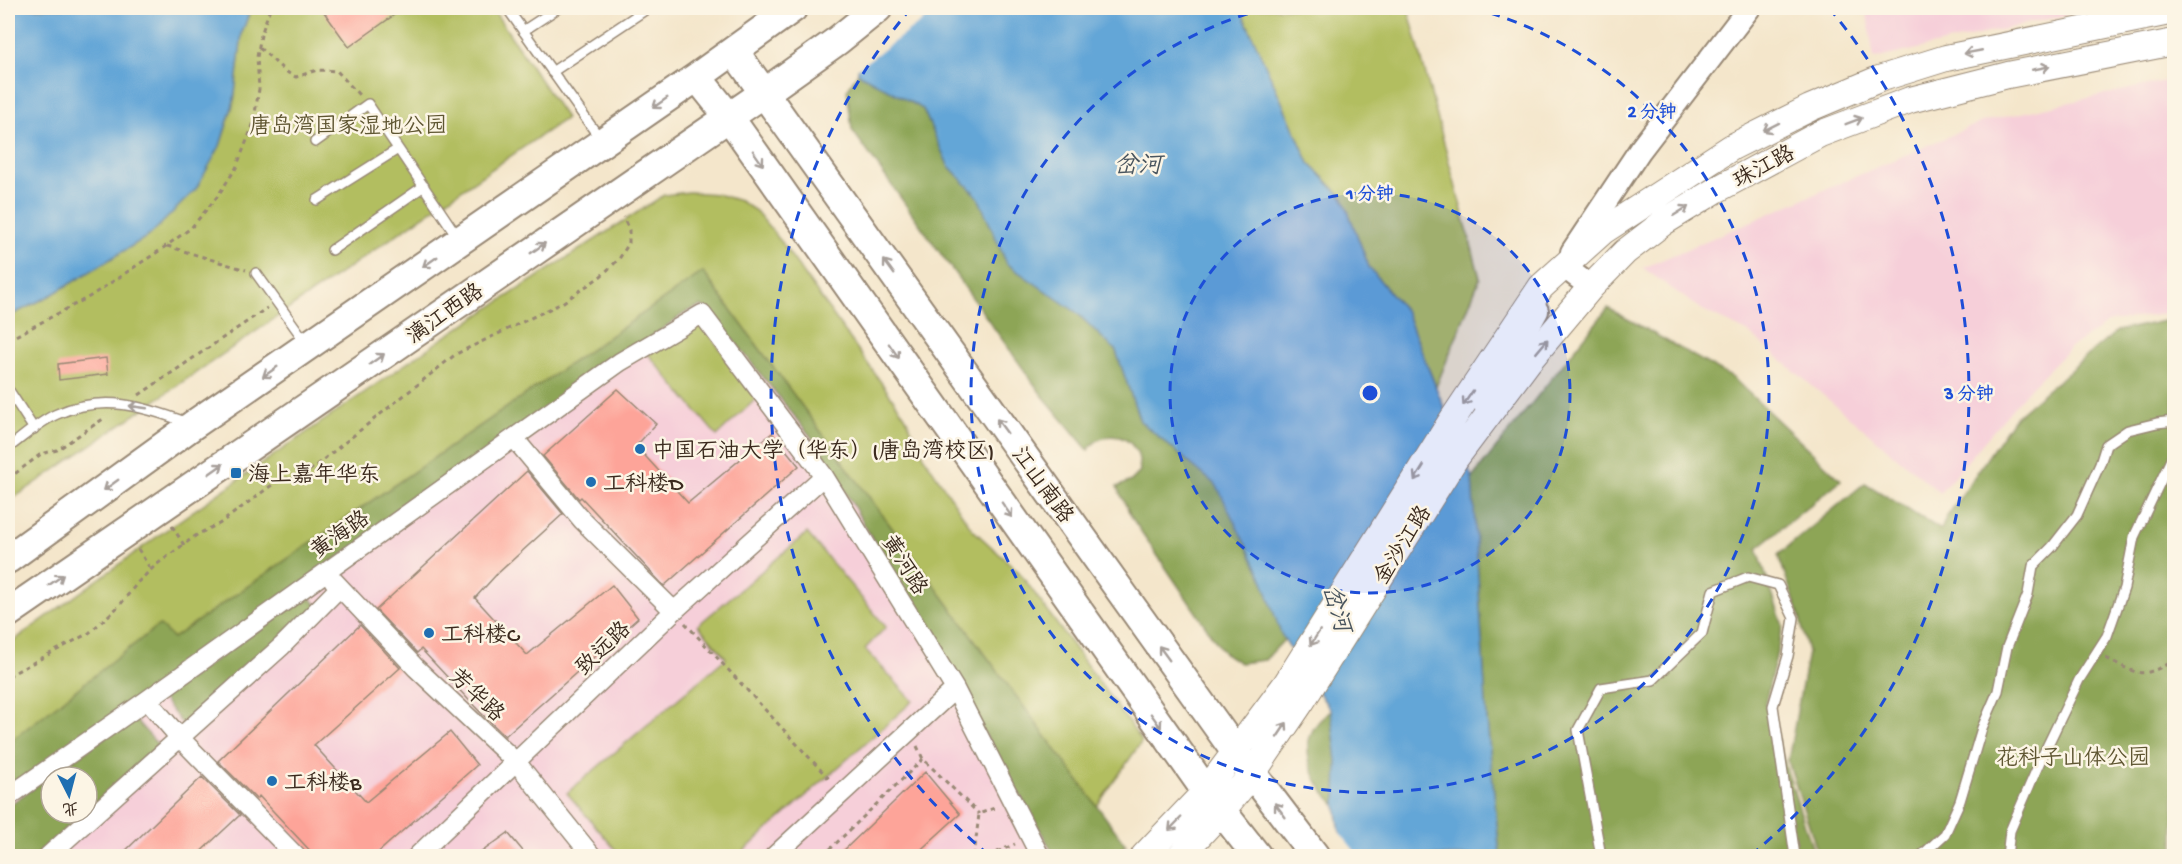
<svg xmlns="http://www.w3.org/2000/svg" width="2182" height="864" font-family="'Gochi Hand','LXGW WenKai TC',sans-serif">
<rect width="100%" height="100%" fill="#fcf5e5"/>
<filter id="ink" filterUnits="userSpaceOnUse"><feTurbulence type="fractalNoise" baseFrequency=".0167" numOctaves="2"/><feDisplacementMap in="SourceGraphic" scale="12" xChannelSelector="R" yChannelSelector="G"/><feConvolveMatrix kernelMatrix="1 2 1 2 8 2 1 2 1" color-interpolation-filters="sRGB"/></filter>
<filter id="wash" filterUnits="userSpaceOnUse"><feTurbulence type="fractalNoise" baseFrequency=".008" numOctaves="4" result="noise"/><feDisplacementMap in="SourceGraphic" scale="24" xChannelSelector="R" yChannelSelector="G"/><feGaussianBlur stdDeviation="1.35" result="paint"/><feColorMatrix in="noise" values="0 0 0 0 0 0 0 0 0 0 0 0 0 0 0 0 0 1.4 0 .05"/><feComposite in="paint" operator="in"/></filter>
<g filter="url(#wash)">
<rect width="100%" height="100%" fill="#f4e6cb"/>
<path fill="#f6cfd9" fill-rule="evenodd" d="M1866,8H2096L1874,59Z
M2174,79V313L2111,321L2070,348L2030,388L1940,493L1749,333L1699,308L1643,268L1982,122Z
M703,272L1134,856H8V743L173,638ZM51,777H87V813H51Z"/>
<path fill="#b2be60" stroke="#76743f" stroke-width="1.5" d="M251,8H492L566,118L11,500L8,496V317L53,294L150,235L220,146L234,102L242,33Z
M1240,8H1408L1480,278L1436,387L1406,312L1369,267L1343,198L1309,163Z
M689,192L717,194L740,201L756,211L779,239L905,416L926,460L972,529L1019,572L1142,741L1097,806L703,272L173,638L159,626L8,743V645L173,525L443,338L664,195Z
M700,321L756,399L717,436L647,353Z
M807,533L886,627L865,649L913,701L738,856H621L567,793L726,658L698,625Z"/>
<path fill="#8da556" stroke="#64683a" stroke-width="1.5" d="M858,73L923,109L948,165L978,197L1007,264L1076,312L1116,351L1140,421L1217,486L1262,578L1284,640L1265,660L1240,663L1223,652L1132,518L1117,487L1131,481L1140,472C1139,465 1140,455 1135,449C1123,431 1100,433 1088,450L1042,395L852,130L847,90Z
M703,272L1126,845L1112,856H1055L820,448L709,310L702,306L688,311L8,791V743L159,625L173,638Z
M1608,308L1733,378L1841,480L1757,548L1783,626L1765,704L1815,856H1500L1487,720L1472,478Z
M2174,319V856H1819L1788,761L1808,652L1799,614L1778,555L1865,483L1941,530L1946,518L2015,417L2117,331Z
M308,594L318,607L183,725L162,698Z
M1331,711L1337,761L1336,805C1316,787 1296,749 1317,724C1320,719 1326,715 1331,711Z
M133,717L159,746L87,811V777H51V813H84L36,856H8V806Z"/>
<path fill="#63a6d7" stroke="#4f687a" stroke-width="1.5" d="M8,8H251L242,33L234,101L220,146L196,189L150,235L53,294L8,317Z
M853,8H1240L1309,163L1343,198L1369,267L1406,312L1472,478L1487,720L1500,856H1343L1336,805L1337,761L1331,711L1281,634L1262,578L1217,486L1140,421L1116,351L1076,312L1007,264L978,197L948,165L923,109L858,73Z"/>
<path fill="#f4e6cb" d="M850,8H940L854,71Z
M1336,828L1359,856H1340Z"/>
<g id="blocks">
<path fill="#fda499" d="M321,8H404L349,47Z
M106,358L108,374L59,380L58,364Z
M618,389L656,424L636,446L688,503L772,433L799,466L664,586L581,497L579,499L543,456Z
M527,471L563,514L496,575L475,598L527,655L612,585L638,618L505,736L481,713L421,649L417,653L376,610Z
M360,625L400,668L314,745L366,802L450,732L477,765L374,856H315L259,796L256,799L218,761Z
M925,772L960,814L914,856H838Z
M202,777L240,815L196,856H120Z
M508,833L527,856H476Z"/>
</g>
</g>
<g filter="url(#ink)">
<use href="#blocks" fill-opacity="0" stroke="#988874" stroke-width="1.5"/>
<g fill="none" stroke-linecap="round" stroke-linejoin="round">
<defs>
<path id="service" d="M507,8L601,140
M523,31L558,8
M552,72L648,8
M315,142L368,104L459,239
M317,200L398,149
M332,250L424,186
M256,273L307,344
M8,394L10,392L34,429
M8,448C23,437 40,421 57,414C104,394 143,406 188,423
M1601,856L1578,730L1601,688L1653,680L1702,633L1713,591L1748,577L1778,585L1794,618L1788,656L1773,706L1795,856
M1921,856L1945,834L1960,801L1982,728L1998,691L2007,647L2028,594L2033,566L2052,547L2077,515L2100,464L2106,445L2128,430L2157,423L2174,421
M2007,856L2010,831L2041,759L2079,680L2107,636L2124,588L2134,537L2174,453"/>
<path id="minor" d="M514,438L582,520L674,611
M333,580L416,668L517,763L592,856
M147,700L180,738L296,856
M8,797L147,700L620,362L702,314L824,476L955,689L1040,856
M48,856L282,646L339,588
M417,856L674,611L824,476
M774,856L955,689"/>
<path id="tertiary" d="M1572,252L1640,150L1749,8
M1563,266L1591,287
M1485,405L1537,311"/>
<path id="secondary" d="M1144,856L1206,791L1286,684L1450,423L1541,287L1603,231L1732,147L1810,108L1879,79L1946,58L2174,11
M1180,856L1222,811L1253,773L1302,701L1455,459L1528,362L1591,287L1625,252L1664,222L1716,190L1820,134L1910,100L2008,75L2174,42"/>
<path id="primary" d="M734,51L1235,751L1315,856
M697,77L729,117L1206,791L1257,856
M8,559L193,425L697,77L793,8
M8,613L764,93L837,41L878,8"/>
</defs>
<use href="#service" stroke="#988874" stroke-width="12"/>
<use href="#minor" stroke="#988874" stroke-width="21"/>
<use href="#tertiary" stroke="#988874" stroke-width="26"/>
<use href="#secondary" stroke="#988874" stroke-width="28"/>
<use href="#primary" stroke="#988874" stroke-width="32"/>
<path stroke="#988874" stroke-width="3" stroke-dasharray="4.5 4.5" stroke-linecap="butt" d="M259,48C273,58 281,71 296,77L317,70L337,71L360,96
M167,246L246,270
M8,340L89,297L159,251L191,228L217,197L236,168L253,125L259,89L257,57L261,35L270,8
M139,395L267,308
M8,479L41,454L57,450L106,417
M172,526L184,545
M138,549L151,570
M685,623L831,781
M2106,658C2140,675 2139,679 2174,661
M8,676L89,633L120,605L138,582L156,565L198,534L219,524L276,482L309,471L456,354L562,303L601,276L619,259L629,243V230L623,217
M917,746L923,759L979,814
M823,856L923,759
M974,856L979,814L997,807
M989,856L1015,844"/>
<use href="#service" stroke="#fff" stroke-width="9"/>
<use href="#minor" stroke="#fff" stroke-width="18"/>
<use href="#tertiary" stroke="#fff" stroke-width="22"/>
<use href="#secondary" stroke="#fff" stroke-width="26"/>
<use href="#primary" stroke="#fff" stroke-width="28"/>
</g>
<defs><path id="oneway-shaft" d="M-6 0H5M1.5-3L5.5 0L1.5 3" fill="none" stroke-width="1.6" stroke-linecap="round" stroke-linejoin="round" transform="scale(1.5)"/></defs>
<g stroke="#a79f9a">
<use href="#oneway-shaft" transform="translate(1973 52) rotate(169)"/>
<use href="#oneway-shaft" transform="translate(2041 68) rotate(-11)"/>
<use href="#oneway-shaft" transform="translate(660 103) rotate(145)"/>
<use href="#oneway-shaft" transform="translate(1854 121) rotate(-21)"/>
<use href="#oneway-shaft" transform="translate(1771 127) rotate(153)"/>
<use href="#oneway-shaft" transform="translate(758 158) rotate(55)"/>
<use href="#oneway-shaft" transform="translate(1681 211) rotate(-32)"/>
<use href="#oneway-shaft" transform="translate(538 248) rotate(-35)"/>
<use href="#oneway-shaft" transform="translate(430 262) rotate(145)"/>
<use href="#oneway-shaft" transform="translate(889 267) rotate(-126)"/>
<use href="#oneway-shaft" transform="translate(1542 346) rotate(-50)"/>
<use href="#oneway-shaft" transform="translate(894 351) rotate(55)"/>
<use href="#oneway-shaft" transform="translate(377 359) rotate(-35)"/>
<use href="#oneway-shaft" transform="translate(270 372) rotate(145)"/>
<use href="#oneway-shaft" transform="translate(1468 398) rotate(124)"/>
<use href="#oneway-shaft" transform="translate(138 407) rotate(-172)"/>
<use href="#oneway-shaft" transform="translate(1002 426) rotate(-126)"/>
<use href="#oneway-shaft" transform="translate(216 469) rotate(-35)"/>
<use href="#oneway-shaft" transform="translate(1419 473) rotate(122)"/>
<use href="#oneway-shaft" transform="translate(111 485) rotate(144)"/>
<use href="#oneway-shaft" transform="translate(1007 510) rotate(55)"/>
<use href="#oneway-shaft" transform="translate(56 580) rotate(-35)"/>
<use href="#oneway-shaft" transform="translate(1315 638) rotate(122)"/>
<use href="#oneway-shaft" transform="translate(1164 653) rotate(-126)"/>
<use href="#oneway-shaft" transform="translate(1156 721) rotate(55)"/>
<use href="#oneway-shaft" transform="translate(1282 730) rotate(-56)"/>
<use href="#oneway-shaft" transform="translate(1280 810) rotate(-127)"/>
<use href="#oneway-shaft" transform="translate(1175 824) rotate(134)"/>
</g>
</g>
<circle cx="1370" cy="393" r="200" fill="#1d4ed8" fill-opacity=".12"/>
<g fill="none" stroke="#1d4ed8" stroke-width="3" stroke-dasharray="10 8">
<circle cx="1370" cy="393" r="200"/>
<path d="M1473 8A399 399 0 1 1 1267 8"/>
<path d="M989 855A599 599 0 0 1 911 8M1829 8A599 599 0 0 1 1751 855"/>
</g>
<g fill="#1f6fb2" stroke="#fcf5e5" stroke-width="2">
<circle cx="640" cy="449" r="6"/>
<rect x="230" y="467" width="12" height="12" rx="3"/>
<circle cx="591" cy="482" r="6"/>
<circle cx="429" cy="633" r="6"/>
<circle cx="272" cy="781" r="6"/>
</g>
<g text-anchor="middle" stroke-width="5" stroke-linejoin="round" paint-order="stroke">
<g font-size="22" fill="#5f5632" stroke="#fcf5e5">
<text x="348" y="132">唐岛湾国家湿地公园</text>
<text x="2073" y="764">花科子山体公园</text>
</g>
<g font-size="22" fill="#3b2a1e" stroke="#fcf5e5">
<text transform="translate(1763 165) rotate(-28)" y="8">珠江路</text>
<text transform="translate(444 312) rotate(-35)" y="8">漓江西路</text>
<text transform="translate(1044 484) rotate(54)" y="8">江山南路</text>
<text transform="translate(339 533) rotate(-35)" y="8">黄海路</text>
<text transform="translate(1401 544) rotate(-58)" y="8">金沙江路</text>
<text transform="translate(906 564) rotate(58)" y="8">黄河路</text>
<text transform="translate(602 647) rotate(-44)" y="8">致远路</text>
<text transform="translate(478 694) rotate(43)" y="8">芳华路</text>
</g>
<g font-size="22" fill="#3b2a1e" stroke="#fcf5e5" text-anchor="start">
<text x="652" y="457">中国石油大学（华东）(唐岛湾校区)</text>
<text x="248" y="481">海上嘉年华东</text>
<text x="603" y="490">工科楼D</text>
<text x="441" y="641">工科楼C</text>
<text x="284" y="789">工科楼B</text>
</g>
<g font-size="24" font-style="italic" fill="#49555f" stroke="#fcf5e5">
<text x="1138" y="172">岔河</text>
<text transform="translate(1338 608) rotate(74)" y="8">岔河</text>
</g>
</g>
<circle cx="1370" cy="393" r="9" fill="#1d4ed8" stroke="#fcf5e5" stroke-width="3"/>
<g font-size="18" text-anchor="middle" font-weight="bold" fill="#1d4ed8" stroke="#fcf5e5" stroke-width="5" stroke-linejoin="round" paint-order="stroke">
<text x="1652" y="117">2 分钟</text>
<text x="1370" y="199">1 分钟</text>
<text x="1969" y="399">3 分钟</text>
</g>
<rect width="2182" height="864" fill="none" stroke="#fcf5e5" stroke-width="30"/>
<g transform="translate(69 795) rotate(174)"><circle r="28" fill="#fcf5e5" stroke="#afa495" stroke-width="1.5"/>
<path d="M0-4.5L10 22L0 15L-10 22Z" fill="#1f6fb2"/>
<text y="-9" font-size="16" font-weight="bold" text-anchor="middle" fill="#3b2a1e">北</text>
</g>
</svg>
